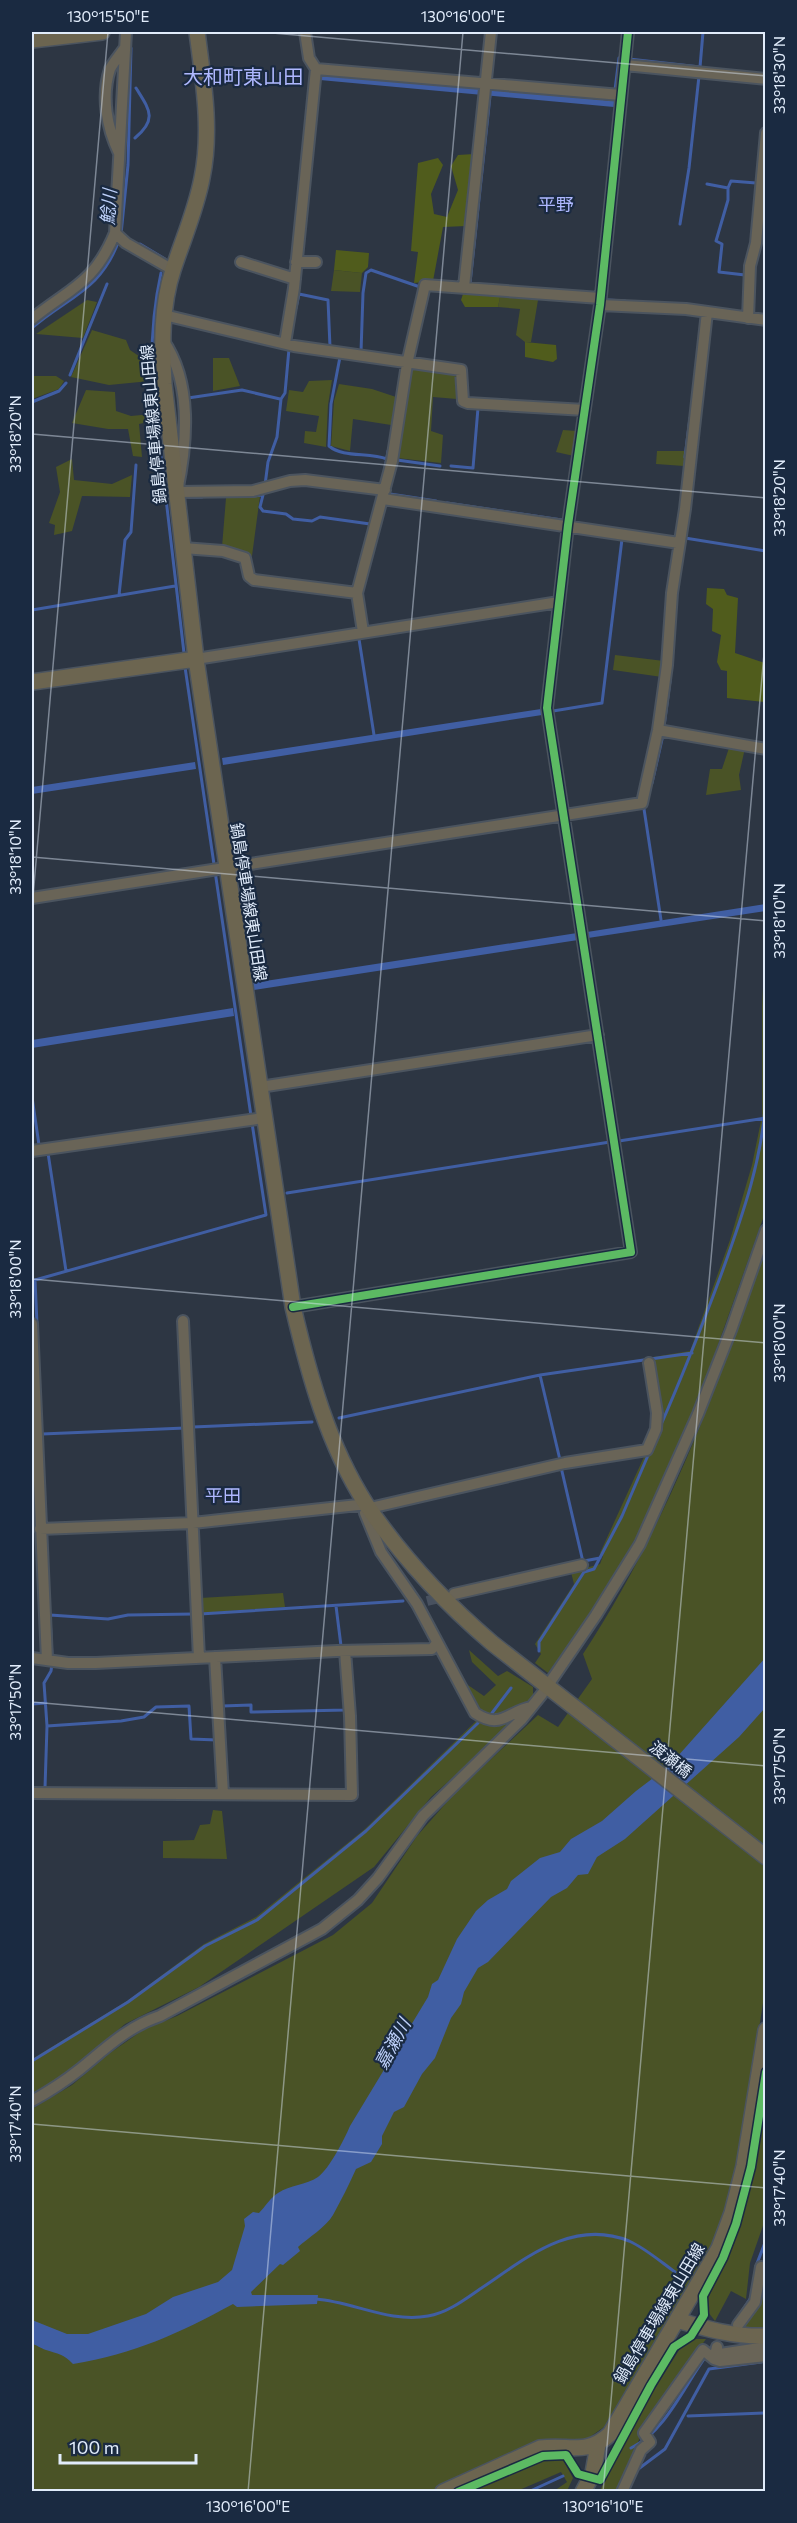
<svg xmlns="http://www.w3.org/2000/svg" width="797" height="2523" font-family="Commissioner,'Noto Sans JP',sans-serif">
<rect width="100%" height="100%" fill="#2d3643"/>
<path fill="#4a5326" d="M334,270L362,273L360,292L331,291Z
M500,297L538,300L531,342H525L516,335L520,309L498,307Z
M87,300L97,302L83,338L36,334Z
M92,330L126,340L130,350L149,363L150,381L109,385L71,377Z
M213,358H229L240,386L213,391Z
M410,367L458,373L457,399L433,397L431,431L443,435L441,463L397,458Z
M32,373V376H56L64,381L59,389L32,399Z
M332,380L328,405L326,447L304,443L305,431L316,432L319,416L286,411L289,390L303,392L309,381Z
M339,384L372,389L396,397L391,425L353,419L350,451L331,446L334,401Z
M86,390L115,392L116,411L131,416L152,414V421L139,424L142,457L133,456L128,429H108L72,423Z
M563,430L577,431L574,456L556,452Z
M657,451H684V466L656,464Z
M72,459L74,480L112,484L132,475L130,497L82,496L72,531L54,535L55,525L49,523L60,492L56,467Z
M260,496L252,556L222,547L226,498Z
M615,655L664,661L662,677L613,670Z
M730,745L745,748L739,775L741,790L706,795L710,769H722Z
M765,950V1213L694,1412L639,1532L594,1610L548,1673L535,1663L541,1654L535,1644L574,1584L571,1572L600,1564L603,1556L600,1553L660,1422L653,1357L690,1351L730,1240L752,1165L762,1116V1006Z
M765,1248V1990L741,2146L726,2212L707,2258L604,2427L587,2439L548,2440L432,2491H32V2109L72,2085L110,2053L143,2030L177,2016L333,1935L372,1903L417,1836L454,1794L538,1715L558,1727L592,1679L583,1654C665,1529 718,1389 765,1248Z
M283,1593L285,1607L201,1613L200,1598Z
M469,1650L498,1676L507,1671L533,1687V1696L516,1721L431,1797L374,1867L199,1987L125,2024L63,2077L32,2093V2059L127,2001L204,1944L256,1917L365,1829L475,1722L482,1711L465,1683L484,1696L496,1685L472,1662Z
M213,1810L222,1811L227,1859L163,1858V1841L194,1840L200,1825L210,1824Z
M765,2102V2220L750,2263L746,2299L731,2291L715,2321L708,2312L707,2300L734,2244L755,2166Z
M763,2282H765V2329L741,2330L759,2306Z
M694,2339H706L644,2425L631,2463L615,2491L599,2492L649,2398L681,2347Z
M562,2458L573,2478L567,2491H554L567,2482L561,2472L517,2491H469L540,2461Z"/>
<path fill="#505c1c" d="M474,154L466,226L443,227L433,281L414,283L418,252L411,251L418,163L438,158L443,165L431,194L434,214L447,217L458,190L451,166L458,155Z
M336,250L369,253L368,267L362,273L334,270Z
M463,294L500,297L498,307H465L461,300Z
M525,342L556,345L557,359L553,362L525,357Z
M707,588L724,589L727,595L738,598L735,653L765,663V702L727,698V671L721,670L717,662L721,635L712,631L713,609L706,604Z"/>
<path fill="#405ea3" d="M321,75L614,101V107L320,80Z
M541,709L542,715L223,765L222,758Z
M195,762L196,769L32,794V787Z
M765,904V911L588,938L587,932Z
M577,933L578,940L254,990L253,983Z
M233,1008L234,1016L32,1048V1040Z
M765,1658V1708L739,1737L625,1839L597,1857L588,1874L578,1875L567,1888L551,1897L488,1962L478,1968L464,1992L461,2004L451,2018L435,2058L422,2074L404,2107L394,2112L382,2136V2144L371,2162L356,2169C349,2185 341,2200 333,2215C326,2227 308,2238 298,2247L300,2251L283,2265L280,2264L251,2292L252,2295H318L317,2304L237,2307L233,2304C180,2333 134,2354 73,2364C64,2354 58,2354 46,2350C40,2348 37,2345 32,2344V2320L67,2334H88L146,2314L173,2297L218,2282L232,2270L245,2226L244,2219L253,2212L259,2213C265,2207 271,2197 278,2193C290,2185 306,2185 318,2177C329,2169 344,2140 350,2126L428,1997L432,1984L438,1980L457,1939L476,1911L488,1900L507,1889L511,1881L540,1858L560,1852L571,1839L602,1821L636,1791L669,1766Z"/>
<g fill="none" stroke-linecap="round" stroke-linejoin="round">
<path stroke="#405ea3" stroke-width="3" d="M629,59L700,67L703,32
M615,90L619,58
M135,138C158,119 149,109 136,88
M707,184L728,188
M680,224L689,168L699,76
M121,234L128,165L131,48
M140,244L165,259
M161,273C153,309 151,343 152,379L184,653
M745,275L719,272L722,244L716,241L728,200V188L731,181L756,183
M470,283L490,96
M607,300L625,301
M296,308L299,294L328,300L330,347H332
M32,328C67,297 101,291 119,240
M364,352H361L363,293L366,273L371,270L420,287
M340,357L331,404L329,446C343,458 369,452 387,459
M70,375L107,284
M188,398L242,390L280,399
M32,402L59,391L66,383
M685,457L690,418
M397,460L440,466
M451,466L473,468L478,408L482,409
M385,468L388,451
M265,485L268,462L277,437L281,399L285,393L289,349
M390,494L436,501
M254,496L263,495L260,507L263,511L286,514L293,519L312,521L320,517L370,524
M189,497H202
M447,503L562,520
M685,538L766,551
M119,595L125,540L131,532L136,465
M32,610L175,586
M359,639L374,735
M185,667L251,1116
M553,711L602,703L622,539
M664,726L670,681
M652,783L663,735
M644,809L661,920
M766,956V986
M32,1097L39,1145
M619,1141L765,1118
M48,1153L66,1271
M287,1193L610,1142
M37,1324L35,1280L266,1215L252,1123
M540,1375L560,1460
M339,1418L540,1375L692,1353
M193,1427L312,1422
M660,1427C682,1377 702,1326 721,1275C742,1217 764,1156 766,1093
M42,1434L185,1428
M561,1467L583,1562
M584,1561L600,1558
M336,1606L341,1646
M200,1614L403,1601
M50,1615L108,1619L128,1615L194,1614
M50,1616L52,1657
M539,1651V1642L584,1572L594,1569L622,1516L649,1453
M32,1704L46,1703
M222,1706L251,1705V1712L346,1710V1708
M492,1713L511,1688
M47,1726L121,1721L144,1717L156,1707L189,1706L191,1739L217,1740
M43,1788H45L47,1726L44,1683L51,1671L52,1664
M32,2061L128,2002L205,1946L257,1920L366,1831L478,1723
M756,2266L766,2240
M316,2299C354,2302 389,2323 428,2316C447,2313 464,2300 480,2289C525,2259 572,2218 629,2241C645,2248 661,2262 675,2272
M742,2311L752,2296
M688,2416L766,2413
M631,2448C666,2431 684,2386 706,2356
M637,2470L665,2449L709,2369L761,2362
M528,2492L563,2476"/>
<path stroke="#48515f" stroke-width="10" stroke-dasharray="10 5" stroke-linecap="butt" d="M427,1601L447,1596"/>
<defs>
<path id="street" d="M305,32L309,58L316,69L621,95
M625,65L766,79
M119,153C107,128 101,97 110,69C113,63 119,56 124,49
M115,233L126,243L173,270
M241,262L295,279
M296,262H316
M464,287L491,32
M600,305L686,309L766,320
M164,315L294,346L461,370L463,401L468,403L585,410
M748,318L750,266L756,243L766,133
M32,319C70,288 94,284 115,233L126,32
M163,340C193,383 187,444 177,492L253,491L290,481L305,480L385,490
M285,343L294,288L316,69
M383,499L679,543
M183,548L223,551L245,558L249,576L254,580L357,593
M363,632L357,593L392,461L407,364L425,285L600,298
M196,659L559,602
M658,730L766,749
M32,898L642,803L658,730L667,665L672,593L685,509L707,312
M260,1087L598,1035
M32,1151L264,1118
M293,1307L631,1252L547,708L568,525L600,305L628,32
M183,1321L199,1658
M32,1324L47,1660
M370,1508L565,1463L647,1450L656,1429L657,1413L649,1363
M365,1513L381,1552L417,1604L475,1713C501,1730 507,1712 531,1707
M40,1529L193,1523L367,1504
M454,1594L582,1565
M215,1657L223,1794
M32,1658L68,1663H96L337,1651L432,1649L436,1644
M32,1793L352,1795L350,1716L345,1651
M32,2101C48,2092 64,2082 79,2070C105,2049 127,2027 160,2016L322,1929L358,1900L378,1878L423,1816L521,1720L542,1694L596,1615L640,1544L698,1414L731,1330L766,1230
M738,2325L755,2302L761,2267L766,2268
M717,2347L714,2359L720,2361L766,2356
M622,2492L641,2450L650,2442L644,2433L703,2350L714,2359L720,2354L766,2347"/>
<path id="secondary" d="M197,32C203,79 212,130 202,178C196,210 183,239 173,270C161,306 162,346 164,384L196,659L293,1307C309,1375 328,1445 366,1504C401,1556 444,1602 492,1643L766,1857
M32,40L102,32
M32,682L196,659
M677,2320C707,2329 734,2337 766,2336
M443,2492L540,2448C570,2444 586,2456 610,2434L719,2248L732,2213L744,2166L766,2030
M583,2492L593,2473L598,2445"/>
</defs>
<use href="#street" stroke="#4b545f" stroke-width="14"/>
<use href="#secondary" stroke="#4b545f" stroke-width="18"/>
<use href="#street" stroke="#696457" stroke-width="10"/>
<use href="#secondary" stroke="#6c6550" stroke-width="15"/>
<defs>
<path id="cycleway" d="M293,1307L631,1252L547,708L568,525L600,305L628,32
M458,2492L543,2456L566,2455L578,2474L600,2480L651,2385L674,2347L691,2336L704,2315L703,2296L723,2258L736,2224L751,2167L766,2072"/>
</defs>
<use href="#cycleway" stroke="#1a2a41" stroke-width="11"/>
<use href="#cycleway" stroke="#5cba63" stroke-width="8"/>
</g>
<path fill="none" stroke="#e1ecfb" stroke-width="1.5" stroke-opacity="0.45" d="M261,32L766,76M32,434L766,498M32,857L766,921M32,908L108,32M32,1279L766,1343M32,1702L766,1766M32,2124L766,2188M248,2492L463,32M603,2492L766,631"/>
<g text-anchor="middle" stroke-width="4.5" stroke-linejoin="round" paint-order="stroke">
<g font-size="16" fill="#e1ecfb" stroke="#1a2a41">
<text transform="translate(153 424) rotate(-95)" y="6">鍋島停車場線東山田線</text>
<text transform="translate(249 902) rotate(81)" y="6">鍋島停車場線東山田線</text>
<text transform="translate(671 1759) rotate(38)" y="6">渡瀬橋</text>
<text transform="translate(659 2313) rotate(-59)" y="6">鍋島停車場線東山田線</text>
</g>
<g font-size="18" fill="#afb8ff" stroke="#1a2a41">
<text x="556" y="211">平野</text>
<text x="223" y="1502">平田</text>
</g>
<g font-size="18" font-style="italic" fill="#bdd0f9" stroke="#1a2a41">
<text transform="translate(109 207) rotate(-86)" y="6">鯰川</text>
<text transform="translate(393 2044) rotate(-61)" y="6">嘉瀬川</text>
</g>
<g font-size="20" fill="#afb8ff" stroke="#1a2a41">
<text x="243" y="84">大和町東山田</text>
</g>
</g>
<rect width="797" height="2523" fill="none" stroke="#1a2a41" stroke-width="66"/>
<path d="M60 2454v9h136v-9" fill="none" stroke="#e1ecfb" stroke-width="3"/>
<text x="69" y="2454" font-size="18" fill="#e1ecfb" stroke="#1a2a41" stroke-width="4.5" paint-order="stroke">100 m</text>
<rect x="33" y="33" width="731" height="2457" fill="none" stroke="#e1ecfb" stroke-width="2"/>
<g font-size="15" text-anchor="middle" fill="#e1ecfb">
<text x="108" y="22">130°15'50"E</text>
<text x="463" y="22">130°16'00"E</text>
<text transform="translate(780 75) rotate(-90)" y="5">33°18'30"N</text>
<text transform="translate(16 434) rotate(-90)" y="5">33°18'20"N</text>
<text transform="translate(780 498) rotate(-90)" y="5">33°18'20"N</text>
<text transform="translate(16 857) rotate(-90)" y="5">33°18'10"N</text>
<text transform="translate(780 921) rotate(-90)" y="5">33°18'10"N</text>
<text transform="translate(16 1279) rotate(-90)" y="5">33°18'00"N</text>
<text transform="translate(780 1343) rotate(-90)" y="5">33°18'00"N</text>
<text transform="translate(16 1702) rotate(-90)" y="5">33°17'50"N</text>
<text transform="translate(780 1766) rotate(-90)" y="5">33°17'50"N</text>
<text transform="translate(16 2124) rotate(-90)" y="5">33°17'40"N</text>
<text transform="translate(780 2188) rotate(-90)" y="5">33°17'40"N</text>
<text x="248" y="2512">130°16'00"E</text>
<text x="603" y="2512">130°16'10"E</text>
</g>
</svg>
